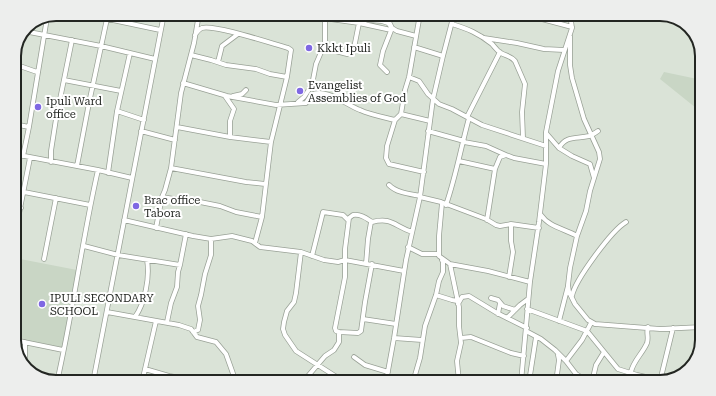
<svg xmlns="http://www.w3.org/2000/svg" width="716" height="396" font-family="'Roboto Serif',serif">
<rect width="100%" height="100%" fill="#dae3d7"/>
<path fill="#c9d6c5" d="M664,72L702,80L701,112L660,79Z
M15,258L77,270L62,347L14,338Z"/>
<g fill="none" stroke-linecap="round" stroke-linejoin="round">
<defs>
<path id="minor" d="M75,14L108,19L160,30
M274,14L278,18L291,19L302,17H316L359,23L368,20L382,21L388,23L392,28L397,31L416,36
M385,14L392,28L383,51L380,65L387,72
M420,14L409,77L405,90L401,114L395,120L387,146L386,158L389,164L424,172
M523,14L572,27
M452,24C468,29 478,33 492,44C495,47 497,51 501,53C506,56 511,56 515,61L525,84L522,112L523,138
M24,31L101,46L155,59
M195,35C197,32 199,29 202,28C214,24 273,44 288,48L291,50L287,77L271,142L262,217L255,243
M570,36V65L572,78L584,119L599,152L600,159L590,191L586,211L577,236L570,268L568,285L569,292L575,304L588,320L595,324L660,329L702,327
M484,38L517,43L544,49L564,50
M414,47L443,56
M324,48L347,54L353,53L359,23L391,30
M191,55L211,60L226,65L256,69L270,74L287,77
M218,62L222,46L238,34
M14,64L37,72
M409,77L419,81L428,94L439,104L452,109L482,125L546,146
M64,80L121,91
M183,83L227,96L276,105L306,103L311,95C326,87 346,105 360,110C371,115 383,117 395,120
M225,96L234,109L230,121V137
M233,96L242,94L246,90
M298,102L304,97L312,85L316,64L325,43V19
M117,111L144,120
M401,114L430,121
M467,117L500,52
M14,124L29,127
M177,127L230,137L271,142
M141,131L175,140
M428,131L464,141
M546,133L559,148L572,156L590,164L594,178
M464,142L486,146L506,155
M559,148C566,135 577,139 589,136C592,135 595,133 598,131
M14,154L98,170L132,178
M23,156L29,127L47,18
M459,161L495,169
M51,162V151L56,119L72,40
M77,166L89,103L108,14
M171,168L246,182L265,184
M108,173L117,111L130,53
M389,185C397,193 410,194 420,196
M24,192L90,205
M162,197L186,201H195L220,206L236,212L262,217
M420,197L441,202L486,219L496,225L500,226L511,224L539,228
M442,203L439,236V256L450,264L459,307V326L461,343L457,361L459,382
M446,205C456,176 461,147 469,118
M14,206L21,208
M541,215C549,227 565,229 577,236
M124,220L193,236L211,239L232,236L252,241L260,247L301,252L324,260L338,262L345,260L404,271
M487,220L495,169L500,157L506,155L514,158L546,164
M156,228L162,197L165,190L171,168L181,93L194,43L199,14
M14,239L30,158
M84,246L118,255L180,265
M408,247L422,254H439
M301,252L296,293L294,302L287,311L284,322L283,329L285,335L296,351L335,376L351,382
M312,256L323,212L343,215L348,220
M44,259L56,198
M366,264L368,239L371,222
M450,264L488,271L530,282
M509,277L513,252L511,241V224
M436,295L452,300L457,301
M572,296C575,280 612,230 626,222
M491,298L498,300L503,306L515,310
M458,304L462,297L469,296L497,313L527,328
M527,309L587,331L618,369L637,375L664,381
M107,312L179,325L191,329L197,337L216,342L226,354L236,382
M498,314L500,303
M135,317C145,303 150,277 147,260
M507,318L520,305L528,299
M363,319L396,324
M559,321L568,286
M167,322L171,303L177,287L178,272L180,265L186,234
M526,331L541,339L555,350L566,361L576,374L589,382
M193,332L198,330L200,320L198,306L201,295L205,274L211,255V239
M339,332L358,333L361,331L365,302L372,264
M394,338L422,340
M461,338L471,337L511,353L524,356
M14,340L63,350
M354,357L365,365L388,372
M25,360V342
M566,361L582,340L591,323
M691,366L694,355L701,345
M145,369L169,376L181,378L186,382
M530,379L536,382
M57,382C73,312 82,240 98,170
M93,382L164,14
M142,382L156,321
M300,382L308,376L325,356L334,350L339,342V332L336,331L335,328L345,277V249L349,218L353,215C361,214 366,218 372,222C392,217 394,226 412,232
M386,382L394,338L406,260L420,197L433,99L443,56L454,14
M413,382L420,358L425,326L436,295L439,281L443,272V262L442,260
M521,382L530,282L539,222L546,164V132L558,71L572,28L570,14
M529,382L536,337
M556,382L559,360L558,355
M592,382L596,365L604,352
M631,382C631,379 631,375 631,372C633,361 643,353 647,343C649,337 646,333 648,327
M661,382L662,373L673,328"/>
</defs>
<use href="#minor" stroke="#99a196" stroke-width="5.5"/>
<use href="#minor" stroke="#fff" stroke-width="4"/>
</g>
<g fill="#7f68e3" stroke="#fff" stroke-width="1.5">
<circle cx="309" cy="48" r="4"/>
<circle cx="300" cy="91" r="4"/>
<circle cx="38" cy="107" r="4"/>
<circle cx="136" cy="206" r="4"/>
<circle cx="42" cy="304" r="4"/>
</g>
<g text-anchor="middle" stroke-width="4" stroke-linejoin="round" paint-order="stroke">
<g font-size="11" fill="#232622" stroke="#fff" text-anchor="start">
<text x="317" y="52">Kkkt Ipuli</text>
<text x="308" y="89">Evangelist<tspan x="308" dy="13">Assemblies of God</tspan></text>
<text x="46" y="105">Ipuli Ward<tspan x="46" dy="13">office</tspan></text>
<text x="144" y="204">Brac office<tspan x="144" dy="13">Tabora</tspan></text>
<text x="50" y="302">IPULI SECONDARY<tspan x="50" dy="13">SCHOOL</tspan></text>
</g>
</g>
<path d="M0 0H716V396H0ZM56 21H660A35 35 0 0 1 695 56V340A35 35 0 0 1 660 375H56A35 35 0 0 1 21 340V56A35 35 0 0 1 56 21Z" fill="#edeeed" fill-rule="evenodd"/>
<path fill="none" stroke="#232622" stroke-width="2" d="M56 21H660A35 35 0 0 1 695 56V340A35 35 0 0 1 660 375H56A35 35 0 0 1 21 340V56A35 35 0 0 1 56 21Z"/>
</svg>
